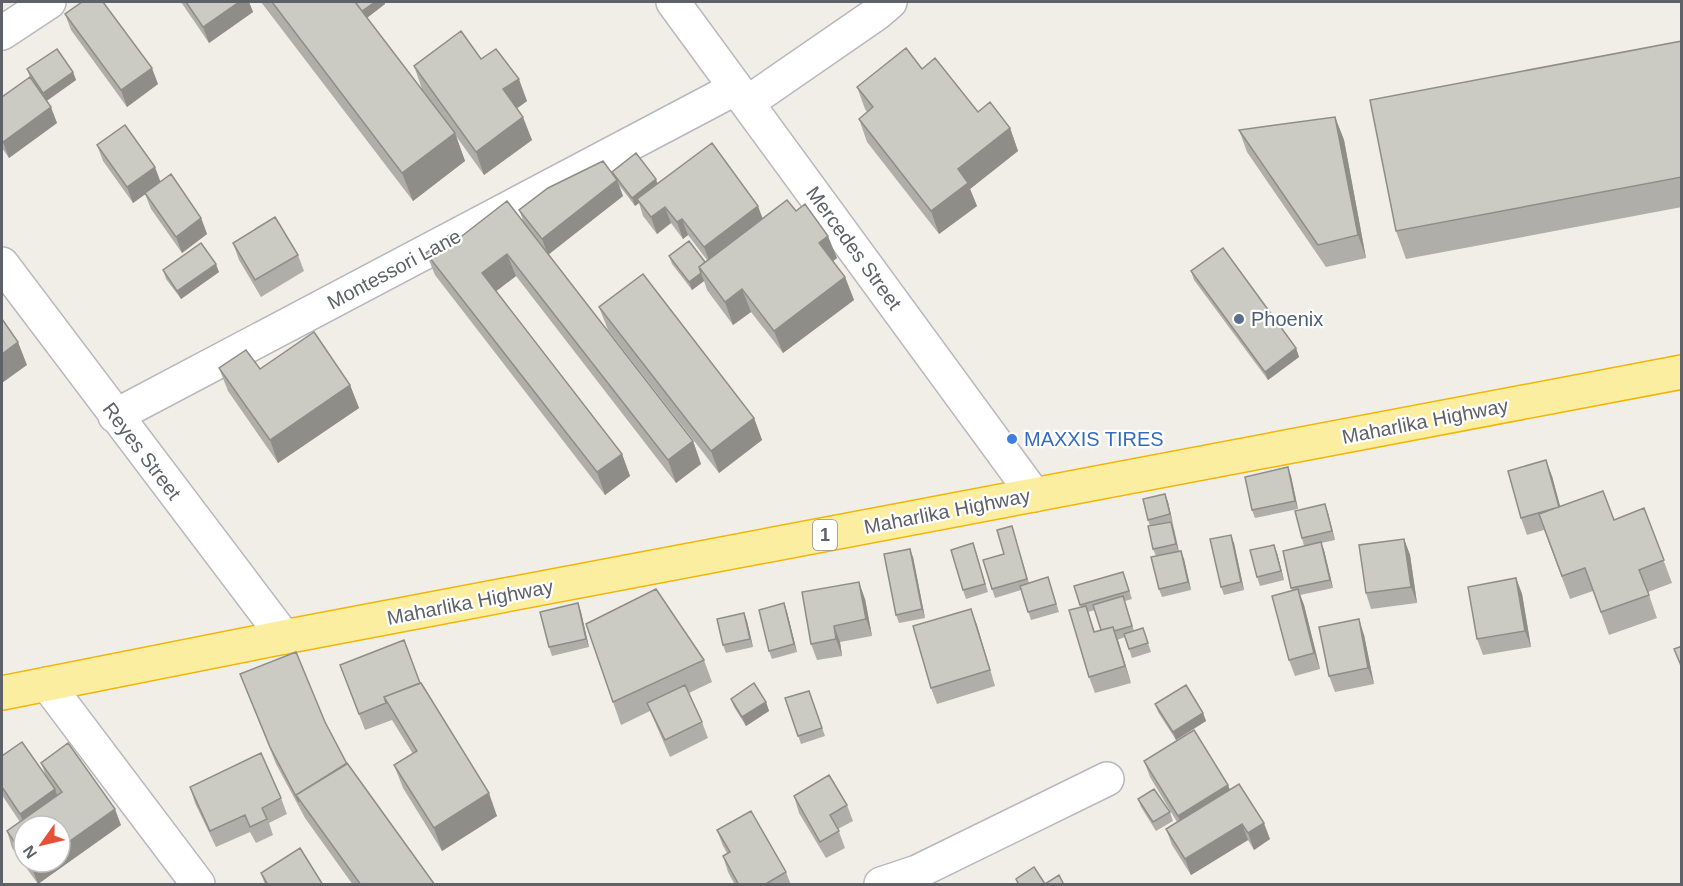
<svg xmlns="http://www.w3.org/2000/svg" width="1683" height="886" font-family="Helvetica,sans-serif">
<rect width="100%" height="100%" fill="#f0eee7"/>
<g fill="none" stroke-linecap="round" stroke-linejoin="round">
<defs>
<path id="minor" d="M673,2L1034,495
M2,33L49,2
M747,103L876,14L890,2
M2,264L284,637
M115,416L736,88
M47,684L198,884
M881,884L917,872L1107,779"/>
<path id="trunk" d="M2,693L284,637L1682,372"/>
</defs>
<use href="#minor" stroke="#b7b8bd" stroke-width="36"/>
<use href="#trunk" stroke="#f1b605" stroke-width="36"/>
<use href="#minor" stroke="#fff" stroke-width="33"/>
<use href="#trunk" stroke="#fceea0" stroke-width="33"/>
</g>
<path fill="#afaea8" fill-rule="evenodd" d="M181,2H249L253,12L209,43Z
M261,2H385V4L367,18L422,89L414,66L481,59L527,101L517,108L532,140L484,175L456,136L465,161L413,201Z
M65,14L158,84L127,107L71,30Z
M1682,41V207L1406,259L1396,231Z
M27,69L73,72L76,80L47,101L57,123L9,158L2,148V97L30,78Z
M922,69L978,112L1010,128L1018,151L970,189L977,206L939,234L867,142L859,119L867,112L865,109L857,87Z
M1335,117L1344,140L1366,258L1326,267L1247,152L1239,130Z
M97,145L160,182L201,218L207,234L182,253L151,209L145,194L133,203L103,161Z
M612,172L658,184L763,218L796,211L837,258L833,261L845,277L854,300L783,353L751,312L733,325L707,290L704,281L692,290L672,264L669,256L705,262L707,260L688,235L683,239L671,223L657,234L643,216L639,203L635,206L619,185L623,196L548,254L693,441L701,464L676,483L516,276L496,291L622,454L630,476L605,495L435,275L426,253L458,239L524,223L519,210L614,175Z
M233,243L298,255L304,271L261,297L239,260Z
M163,270L219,272L181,299L166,279Z
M1191,271L1296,348L1299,357L1268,380L1194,280Z
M599,307L754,418L762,440L719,473L608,330Z
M219,368L350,385L359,408L278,463L228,391Z
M1291,476L1298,509L1255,518L1252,510Z
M1552,476L1560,507L1614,520L1644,508L1672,583L1648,592L1657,618L1609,635L1593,591L1570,599L1544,530L1527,535L1521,518Z
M1165,494L1168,502L1179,551L1184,559L1191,590L1162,597L1159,589L1156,556L1153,549L1150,526L1148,520Z
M1325,504L1328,513L1335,540L1321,543L1324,550L1333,588L1300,595L1304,605L1320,669L1295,676L1289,660L1292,591L1291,588L1304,546L1302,538Z
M1012,526L1029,583L1048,577L1059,612L1031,620L1021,590L995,598L992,589L1004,554Z
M1404,539L1410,555L1417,603L1371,609L1366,593Z
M1234,543L1244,590L1224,595L1221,587Z
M976,552L988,592L966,599L963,590Z
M1277,553L1284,580L1260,586L1257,577Z
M913,557L925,618L899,623L896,615Z
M1516,578L1522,594L1531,647L1483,655L1477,639Z
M1126,580L1132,599L1125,601L1134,631L1143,628L1151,652L1132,658L1125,637L1117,640L1131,683L1095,693L1089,677L1081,607L1074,586ZM1095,610L1101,630L1095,632L1088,612Z
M865,599L872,636L840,642L842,656L817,660L811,644Z
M578,603L581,612L589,647L552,656L549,647Z
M971,609L995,686L937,704L931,688Z
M787,612L797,652L772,659L769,651Z
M744,613L747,621L753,647L726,653L723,645Z
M1364,635L1374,684L1335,692L1329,676Z
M704,660L712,682L689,693L702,722L708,738L670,757L650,711L621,725L613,702Z
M340,665L420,683L497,816L442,851L403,788L394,765L413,754L392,720L365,730Z
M240,674L325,722L347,764L435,885H353L305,818L276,764Z
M809,691L825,736L801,744L785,698Z
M731,699L766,702L769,711L746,726L734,707Z
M1155,704L1203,713L1206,721L1176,740L1158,712Z
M2,756L46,776L41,763L121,825L38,884L12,848L7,831L20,822L2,795ZM24,826L60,862H24Z
M1144,761L1228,785L1230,790L1270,839L1254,850L1248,840L1191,875L1172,845L1166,829L1177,822L1150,777Z
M190,787L281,798L287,814L269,823L273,835L256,843L250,832L216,847L195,803Z
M794,796L847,805L853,821L838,829L845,848L826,858L799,813Z
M1138,799L1170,812L1173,821L1156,831L1141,807Z
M717,830L786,872L791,885H735L728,872L723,856L727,853L723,846Z
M261,873L323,885H265Z"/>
<path fill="#8e8d88" d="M239,2H249L253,12L209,43L203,27Z
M375,2H385V4L364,20L361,12Z
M152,68L158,84L127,107L121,90Z
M73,72L76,80L46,101L43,93Z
M519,79L527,101L512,112L503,89Z
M51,107L57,123L9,158L3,142Z
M523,117L532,140L484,175L476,152Z
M1335,117L1344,140L1366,258L1358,235Z
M1010,128L1018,151L970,189L977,206L939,234L931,211L958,169Z
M455,133L465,161L413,201L402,173Z
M155,167L161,183L133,203L127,187Z
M656,179L659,188L637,199L639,203L635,206L632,198Z
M617,180L623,196L548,255L542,239Z
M758,206L764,222L710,263L704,247Z
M665,207L671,223L657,234L651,217Z
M201,218L207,234L182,253L176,237Z
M682,219L688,235L683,239L677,222Z
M828,236L837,258L828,265L819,243Z
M507,254L516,276L490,296L482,273Z
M216,264L219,272L181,299L177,291Z
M701,273L704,281L692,290L689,282Z
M845,277L854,300L783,353L774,331Z
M742,289L751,312L733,325L725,302Z
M18,342L27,365L2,383V354Z
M1296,348L1299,357L1268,380L1265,372Z
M350,385L359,408L278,463L270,440Z
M754,418L762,440L719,473L711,451Z
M693,441L701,464L676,483L668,460Z
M622,454L630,476L605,495L597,472Z
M1546,460L1552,476L1565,524L1559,507Z
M1288,467L1291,476L1298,509L1295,501Z
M1165,494L1168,502L1173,523L1170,514Z
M1325,504L1328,513L1335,540L1332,531Z
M1171,522L1174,530L1179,553L1176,544Z
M1231,535L1234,543L1244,590L1241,582Z
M1404,539L1410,555L1417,603L1411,587Z
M1321,542L1324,550L1333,588L1330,580Z
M1274,545L1277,553L1284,580L1281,571Z
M910,549L913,557L925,618L922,609Z
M1181,551L1184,559L1191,590L1188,582Z
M1516,578L1522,594L1531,647L1525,631Z
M859,582L865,599L872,636L866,619Z
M1298,589L1304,605L1320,669L1314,653Z
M578,603L581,612L589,647L586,639Z
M784,603L787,612L797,652L794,644Z
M971,609L977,625L995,686L990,670Z
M744,613L747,621L753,647L750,639Z
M1359,619L1364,635L1374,684L1368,668Z
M834,626L840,642L842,656L836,639Z
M1113,627L1119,643L1131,683L1125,666Z
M766,702L769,711L746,726L742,717Z
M1203,713L1206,721L1176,740L1173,732Z
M1228,785L1234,801L1184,832L1178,816Z
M55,789L61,806L25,826L20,814Z
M489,793L497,816L442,851L434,828Z
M115,809L121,825L38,884L32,868L40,862H60V848Z
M1264,823L1270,839L1254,850L1248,833Z
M1242,824L1248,840L1191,875L1185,859Z"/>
<path fill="#cbcac3" stroke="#8e8d88" stroke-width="1.5" d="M82,2H103L152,68L121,90L65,14Z
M186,2H239L203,27Z
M272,2H355L455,133L402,173Z
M355,2H375L362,11Z
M461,31L481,59L496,49L519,79L503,89L523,117L476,152L414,66Z
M1682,41V177L1396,231L1370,100Z
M906,48L922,69L935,58L978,112L990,102L1010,128L958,169L968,183L931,211L859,119L873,107L857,87Z
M57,49L73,72L43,93L27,69Z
M30,77L51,107L3,142L2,140V97Z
M1335,117L1358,235L1318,245L1239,130Z
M125,125L155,167L127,187L97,145Z
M712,143L758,206L704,247L682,219L677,222L665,207L651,217L637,199Z
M636,153L656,179L632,198L612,172Z
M603,161L617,180L542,239L519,210L548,188Z
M171,174L201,218L176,237L145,193Z
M787,200L796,211L805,204L828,236L819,243L845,277L774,331L742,289L725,302L699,267Z
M507,201L693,441L668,460L507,254L482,273L622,454L597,472L426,253L453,232L458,239Z
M275,217L298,255L255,280L233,243Z
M689,241L705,262L699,267L701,273L689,282L669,256Z
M201,243L216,264L177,291L163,270Z
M1223,248L1296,348L1265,372L1191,271Z
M643,274L754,418L711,451L599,307Z
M2,319L18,342L2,354Z
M314,332L350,385L270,440L219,368L246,350L260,369Z
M1546,460L1559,507L1521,518L1508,471Z
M1288,467L1295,501L1252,510L1245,477Z
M1603,491L1614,520L1644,508L1664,560L1639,570L1649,595L1601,612L1585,568L1562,576L1539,514Z
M1165,494L1170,514L1148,520L1143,499Z
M1325,504L1332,531L1302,538L1295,511Z
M1171,522L1176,544L1153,549L1148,526Z
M1012,526L1027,579L992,589L983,560L1004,554L997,530Z
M1231,535L1241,582L1221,587L1210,539Z
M1404,539L1411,587L1366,593L1359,545Z
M1321,542L1330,580L1291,588L1283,551Z
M973,543L985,584L963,590L951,550Z
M1274,545L1281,571L1257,577L1250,550Z
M910,549L922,609L896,615L884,554Z
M1181,551L1188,582L1159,589L1151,557Z
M1123,572L1129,591L1080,605L1074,586Z
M1048,577L1056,604L1028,612L1020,586Z
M1516,578L1525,631L1477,639L1468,587Z
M859,582L866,619L834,626L836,639L811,644L802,592Z
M656,589L704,660L613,702L586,624Z
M1298,589L1314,653L1289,660L1272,596Z
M1123,596L1132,626L1114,631L1113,627L1101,630L1093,605Z
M578,603L586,639L549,647L540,612Z
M784,603L794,644L769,651L759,610Z
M1086,606L1094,632L1113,627L1125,666L1089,677L1069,610Z
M971,609L990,670L931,688L913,626Z
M744,613L750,639L723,645L717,619Z
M1359,619L1368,668L1329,676L1319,627Z
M1143,628L1148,643L1129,649L1124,634Z
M404,640L420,683L384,697L386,703L359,714L340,665Z
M1682,646V668L1674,649Z
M296,652L325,722L347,764L296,795L299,802L270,747L240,674Z
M421,683L489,793L434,828L394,765L417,751L384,697Z
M754,683L766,702L742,717L731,699Z
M685,685L702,722L665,740L647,703Z
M1186,685L1203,713L1173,732L1155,704Z
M809,691L822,728L798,736L785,698Z
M1194,730L1228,785L1178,816L1144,761Z
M22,742L55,789L20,814L2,787V756Z
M68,743L115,809L60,848V826H24V856L7,831L62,792L41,763Z
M261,753L281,798L262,808L267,819L250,827L245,815L210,831L190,787Z
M347,763L435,885H361L296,795Z
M829,775L847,805L830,815L839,831L820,842L794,796Z
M1239,784L1264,823L1248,833L1242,824L1185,859L1166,829Z
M1154,789L1170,812L1153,822L1138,799Z
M751,811L786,872L764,885H739L723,856L730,852L717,830Z
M300,848L323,885H268L261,873Z
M28,862H40L32,868Z
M1034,867L1045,884L1059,875L1064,885H1019L1016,879Z"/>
<circle fill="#5c6f8a" stroke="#fff" stroke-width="2" cx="1239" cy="319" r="6"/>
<circle fill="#3f7fe0" stroke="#fff" stroke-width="2" cx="1012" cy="439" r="6"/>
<g text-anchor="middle" stroke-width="4.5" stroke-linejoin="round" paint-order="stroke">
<rect fill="#fff" stroke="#8e9095" stroke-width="1.5" x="813" y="520" width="24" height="30" rx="4.5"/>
<g font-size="18" font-weight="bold" fill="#5e6167">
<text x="825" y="541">1</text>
</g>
<g font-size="20" fill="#5e6167" stroke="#fff">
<text transform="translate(854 248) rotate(54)" y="7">Mercedes Street</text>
<text transform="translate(394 269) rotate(-28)" y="7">Montessori Lane</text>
<text transform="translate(1425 421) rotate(-11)" y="7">Maharlika Highway</text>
<text transform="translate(142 451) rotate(53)" y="7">Reyes Street</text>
<text transform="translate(947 511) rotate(-11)" y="7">Maharlika Highway</text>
<text transform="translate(470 602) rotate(-11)" y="7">Maharlika Highway</text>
</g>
<g font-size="20" fill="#4e5e75" stroke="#fff" text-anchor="start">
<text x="1251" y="326">Phoenix</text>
</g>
<g font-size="20" fill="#366cbe" stroke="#fff" text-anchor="start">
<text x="1024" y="446">MAXXIS TIRES</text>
</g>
</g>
<rect width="1683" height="886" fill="none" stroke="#5e6167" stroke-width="6"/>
<g transform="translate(42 844) rotate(236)"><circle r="28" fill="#ffffff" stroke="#bfc0c2" stroke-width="1.5"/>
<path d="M0-4.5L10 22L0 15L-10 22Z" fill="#e65037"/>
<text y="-9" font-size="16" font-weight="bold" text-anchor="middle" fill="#5e6167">N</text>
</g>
</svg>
